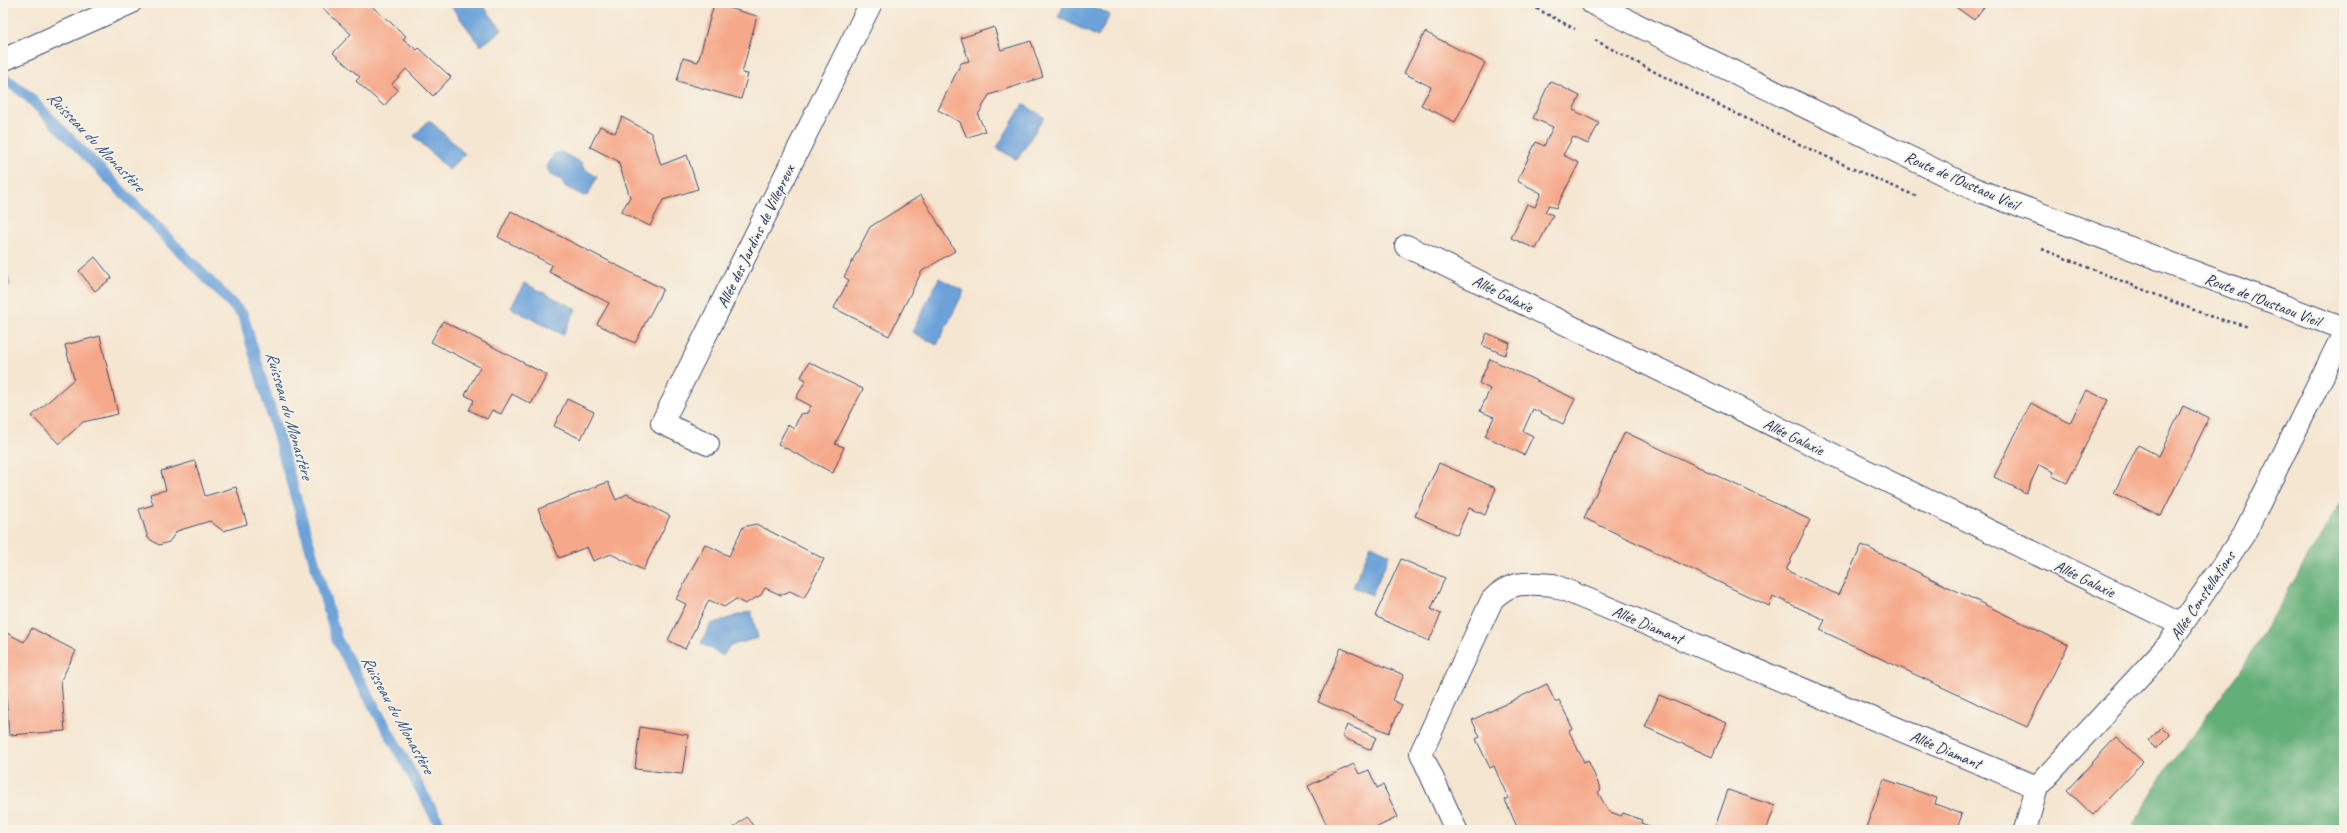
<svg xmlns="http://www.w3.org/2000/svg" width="2347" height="833" font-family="Caveat,sans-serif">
<rect width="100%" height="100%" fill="#f7f3e8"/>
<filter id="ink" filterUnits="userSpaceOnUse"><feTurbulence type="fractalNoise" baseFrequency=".025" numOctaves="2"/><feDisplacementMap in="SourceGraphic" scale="8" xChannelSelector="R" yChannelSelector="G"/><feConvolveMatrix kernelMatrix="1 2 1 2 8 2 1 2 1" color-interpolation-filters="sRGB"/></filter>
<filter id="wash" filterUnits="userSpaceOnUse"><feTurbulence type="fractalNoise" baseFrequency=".012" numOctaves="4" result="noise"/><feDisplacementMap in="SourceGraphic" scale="16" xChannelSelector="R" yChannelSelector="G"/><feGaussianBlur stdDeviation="0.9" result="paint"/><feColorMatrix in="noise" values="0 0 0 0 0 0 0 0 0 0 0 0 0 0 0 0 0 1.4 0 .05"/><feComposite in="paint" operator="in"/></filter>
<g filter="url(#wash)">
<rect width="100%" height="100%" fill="#f5e6d1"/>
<path fill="#63af78" stroke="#3f6f6b" d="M2344,497V830H2139L2133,826L2166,770L2239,673Z"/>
<path fill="#6ca2d9" stroke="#44689c" d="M453,3H481L502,30L481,46L450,5Z
M1065,3H1087L1110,15L1098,37L1058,17Z
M1023,104L1044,117L1017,160L997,148Z
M429,120L465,154L449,170L414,136Z
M561,152L582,163L583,168L597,177L588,195L584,196L564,186L562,180L550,175L547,167L554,154Z
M3,257L10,285L3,287Z
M939,278L964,291L937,345L912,332Z
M524,283L576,309L563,335L511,308Z
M1371,545L1390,554L1372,595L1353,587Z
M751,611L758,638L729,646L723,656L701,643L711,624Z"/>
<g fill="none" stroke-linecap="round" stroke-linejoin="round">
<path stroke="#6ca2d9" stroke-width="11" d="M3,77L28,96L243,315L337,640L443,830"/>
</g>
<g id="blocks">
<path fill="#f6a98a" d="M317,3H368L406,36L403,39L417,50L419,48L451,77L433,96L406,69L392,84L398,90L384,106L356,81L360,77L333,53L351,34Z
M1950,3H1987L1974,20Z
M714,4L757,16L742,73L748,74L741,99L677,81L683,58L698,62Z
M994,27L1001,50L1031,41L1043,77L989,95L978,115L985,131L967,138L960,122L938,110L961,63L969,61L961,38Z
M1425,32L1485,63L1455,122L1421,105L1431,87L1404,73Z
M1550,81L1580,96L1573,110L1599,123L1588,144L1573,137L1563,155L1579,163L1556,208L1549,205L1545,212L1553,215L1536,249L1511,238L1527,204L1535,207L1541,193L1517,181L1536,142L1544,146L1553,127L1533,118Z
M622,117L651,133L661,165L687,155L698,189L663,200L650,226L621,212L630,197L618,161L590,147L600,126L615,133Z
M921,195L955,251L922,271L889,336L834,308L849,280L844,277L870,227Z
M511,211L663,289L635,343L597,324L609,303L549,272L552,265L498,237Z
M95,257L112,278L95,291L79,271Z
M443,321L547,375L531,404L512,394L501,414L492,410L487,419L469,410L474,400L465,395L480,367L431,342Z
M1487,333L1510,343L1505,355L1482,345Z
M100,336L118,414L83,422L59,444L32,416L74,379L65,345Z
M1490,359L1575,399L1563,424L1533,409L1523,431L1533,436L1524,455L1485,436L1494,417L1480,411L1490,389L1479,383Z
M809,362L863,389L835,444L844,447L833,473L778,444L788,425L794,429L800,414L807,413L811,406L796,398L806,380L801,377Z
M2086,390L2108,400L2067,483L2052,476L2054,472L2039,465L2026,493L1994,477L2031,403L2070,423Z
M567,399L594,412L581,439L554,426Z
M2183,406L2209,418L2161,516L2114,493L2138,445L2159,456Z
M1625,432L1810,520L1786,570L1838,595L1862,545L2068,645L2027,727L1820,630L1825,620L1773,596L1769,606L1584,518Z
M195,461L205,496L236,487L247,524L223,531L210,521L177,531L169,542L159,545L148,538L139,509L153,505L150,494L166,490L161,471Z
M1439,463L1496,488L1485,515L1469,508L1457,535L1415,516Z
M608,482L616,500L627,494L670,516L643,570L611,554L593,561L587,547L559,558L538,509Z
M756,524L824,559L804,598L790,591L781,595L765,588L761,595L745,604L736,599L724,607L709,600L685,649L668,640L686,604L676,599L705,544L729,556L743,527Z
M1401,559L1445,578L1431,609L1441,614L1429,641L1375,616Z
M32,628L76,651L61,680L65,731L9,735L5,682L3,680V631L24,642Z
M1341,648L1404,675L1392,700L1402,705L1389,733L1318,702Z
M1547,684L1555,702L1559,700L1573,729L1569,731L1584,762L1588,760L1601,790L1598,792L1608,811L1621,816L1623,813L1642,820L1641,823L1660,830H1523L1522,827L1518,829L1505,800L1508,798L1494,766L1490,768L1476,739L1480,737L1472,720Z
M1659,695L1727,723L1712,757L1645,727Z
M1347,725L1376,737L1371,750L1342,737Z
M640,727L688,735L682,774L635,769Z
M2162,727L2170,735L2156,749L2148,741Z
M2116,737L2143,762L2093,815L2067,790Z
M1354,764L1359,774L1369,770L1377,788L1383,785L1398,817L1371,830H1329L1308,786Z
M1884,779L1937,798L1935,804L1962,814L1958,826L1963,828L1962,830H1865Z
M1728,790L1775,806L1767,828L1773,830H1714Z
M746,817L757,830H731Z"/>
</g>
</g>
<g filter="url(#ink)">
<use href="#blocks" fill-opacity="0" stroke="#3c4a6f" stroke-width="1"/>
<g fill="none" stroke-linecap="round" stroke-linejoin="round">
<defs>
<path id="minor" d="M3,60L130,3
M1406,246L2182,625
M708,444L662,423L871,3
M1456,830L1421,753L1492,600C1510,580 1529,583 1553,585L2037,787
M2025,830L2037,787L2168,645L2244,534L2344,333"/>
<path id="tertiary" d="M1592,3L1972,188L2344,329"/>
</defs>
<use href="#minor" stroke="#3c4a6f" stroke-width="24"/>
<use href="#tertiary" stroke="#3c4a6f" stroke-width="24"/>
<path stroke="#3c4a6f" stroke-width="2.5" stroke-dasharray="3 3" stroke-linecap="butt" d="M1526,3L1575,29
M1595,40C1700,97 1806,150 1916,196
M2042,249L2209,316L2249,327"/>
<use href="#minor" stroke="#fff" stroke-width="22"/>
<use href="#tertiary" stroke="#fff" stroke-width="22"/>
</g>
</g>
<g text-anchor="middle" stroke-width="3.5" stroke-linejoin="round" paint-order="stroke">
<g font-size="16" fill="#1b2f5e" stroke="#f7f3e8">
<text transform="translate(1962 180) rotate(24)" y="6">Route de l'Oustaou Vieil</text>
<text transform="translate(755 236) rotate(-64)" y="6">Allée des Jardins de Villepreux</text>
<text transform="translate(1503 293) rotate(26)" y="6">Allée Galaxie</text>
<text transform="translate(2263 299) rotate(21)" y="6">Route de l'Oustaou Vieil</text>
<text transform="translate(1794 436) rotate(26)" y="6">Allée Galaxie</text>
<text transform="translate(2085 578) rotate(26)" y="6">Allée Galaxie</text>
<text transform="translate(2202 595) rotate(-56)" y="6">Allée Constellations</text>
<text transform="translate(1648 624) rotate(23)" y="6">Allée Diamant</text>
<text transform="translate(1946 749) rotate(23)" y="6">Allée Diamant</text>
</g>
<g font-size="17" font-style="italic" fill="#375789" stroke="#f7f3e8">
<text transform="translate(96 141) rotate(46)" y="6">Ruisseau du Monastère</text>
<text transform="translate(290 415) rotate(74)" y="6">Ruisseau du Monastère</text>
<text transform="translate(398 714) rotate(61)" y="6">Ruisseau du Monastère</text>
</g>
</g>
<rect width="2347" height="833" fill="none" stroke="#f7f3e8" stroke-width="16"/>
</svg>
